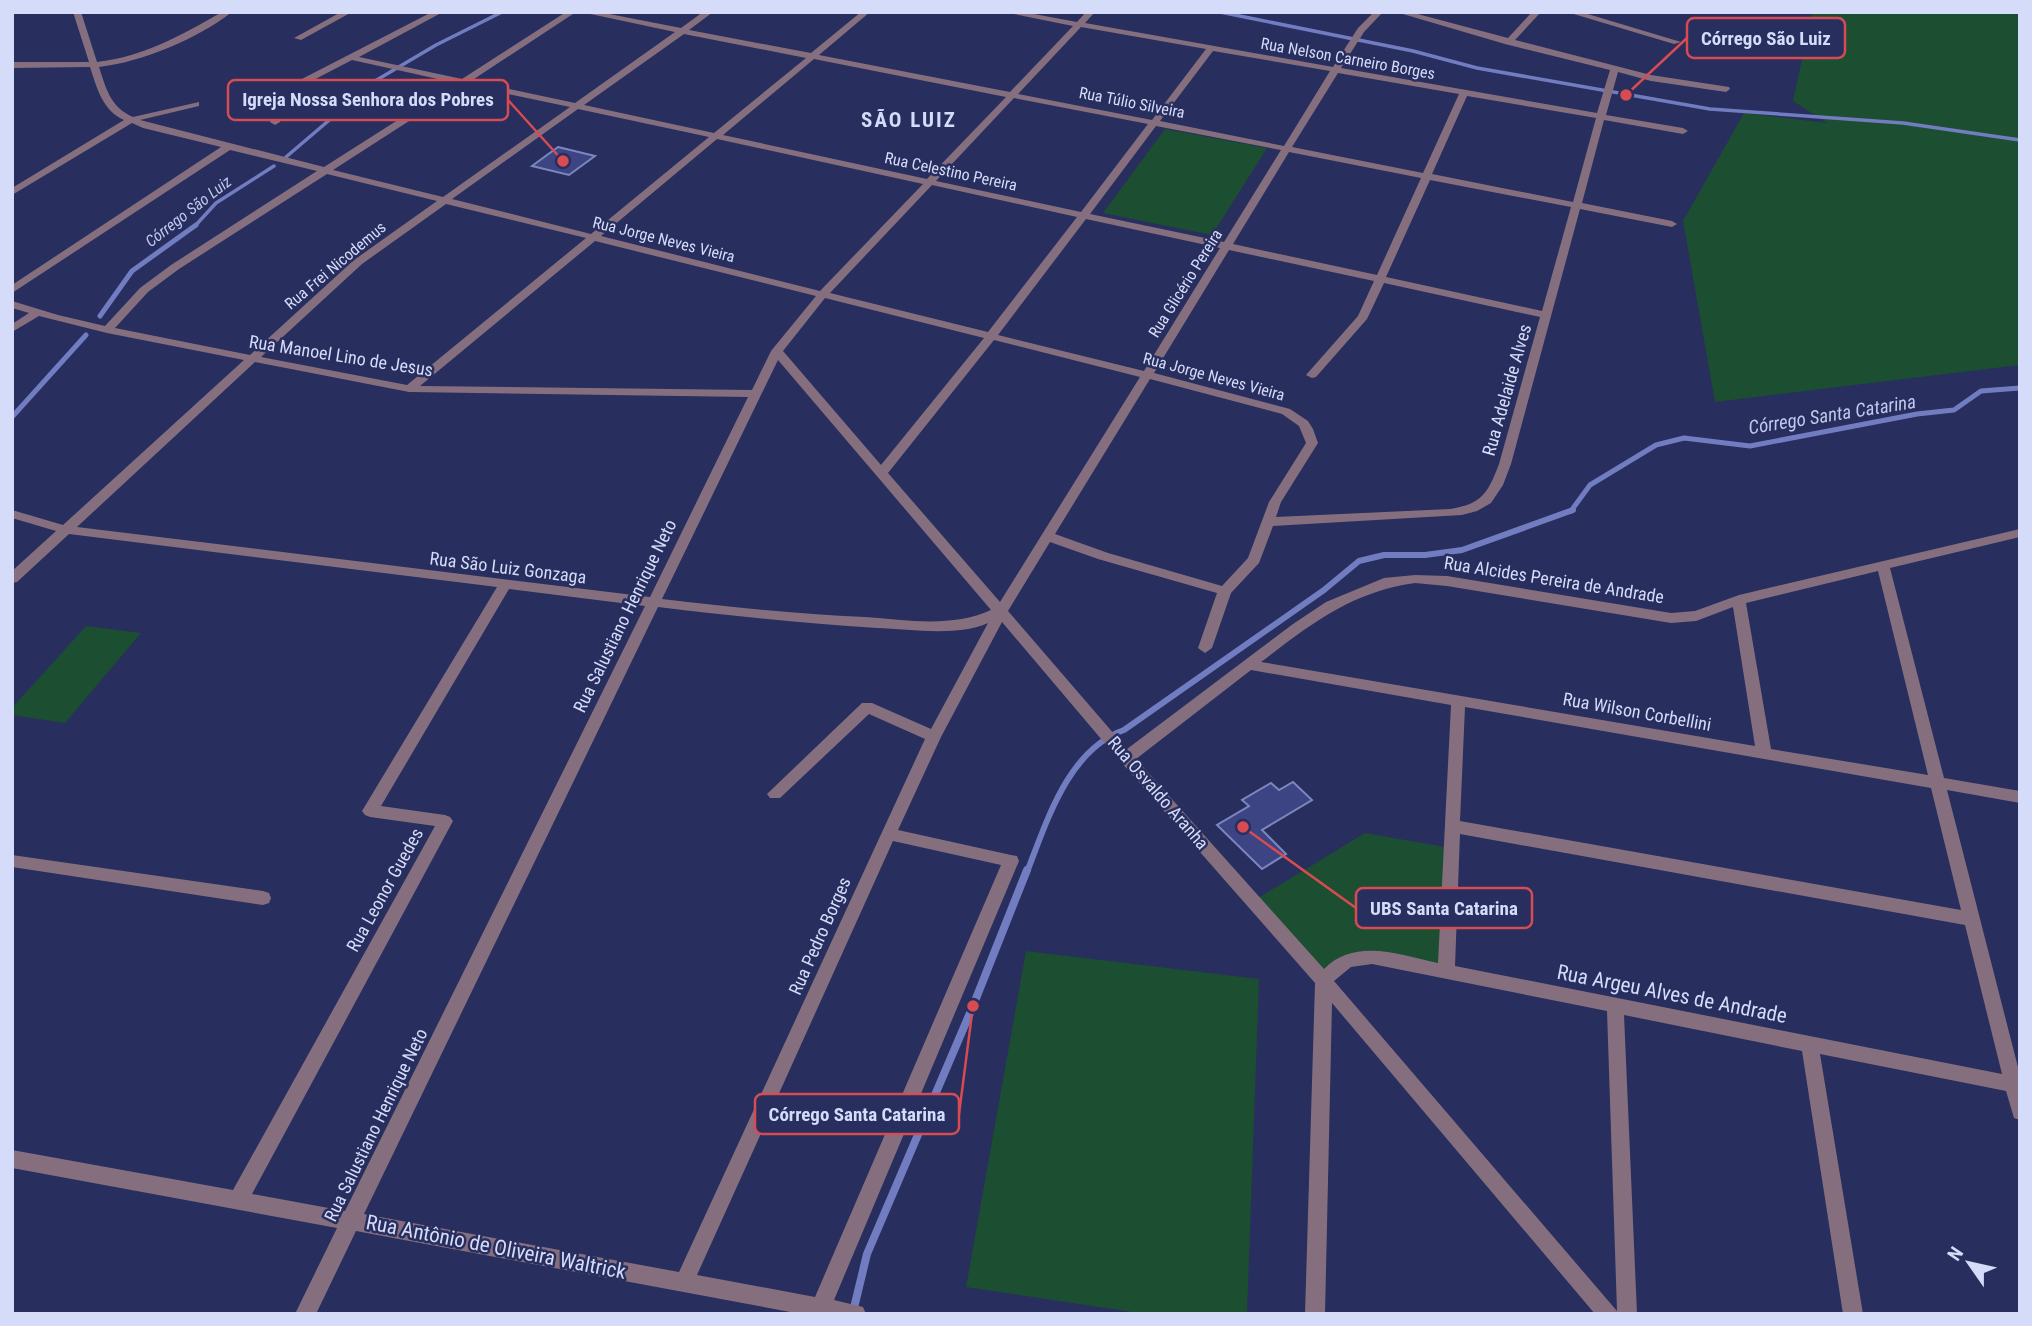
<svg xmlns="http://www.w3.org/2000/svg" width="2032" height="1326" font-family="'Roboto Condensed',sans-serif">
<rect width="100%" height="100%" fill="#282e5e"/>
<path fill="#1c4e31" d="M1812,12H2020V365L1715,402L1683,221L1744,113L1827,123L1793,101Z
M1165,129L1267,148L1212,235L1103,213Z
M86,626L141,633L65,723L12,715V708Z
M1365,833L1451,848L1446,972L1351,958L1324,981L1253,901Z
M1026,951L1259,979L1247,1314H1145L966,1287Z"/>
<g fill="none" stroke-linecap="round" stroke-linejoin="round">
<path stroke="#717dc0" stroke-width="3.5" d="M1220,12L1413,51L1477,68L1710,109L1903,123L2020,140
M286,157L375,81L436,45L502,12
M195,226L216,203L274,166"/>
<path stroke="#717dc0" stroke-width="5" d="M100,316L132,271L196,225
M12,417L86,335
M1571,511L1590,485L1656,445L1684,438L1750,446L1917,414L1954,410L1981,391L2020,388"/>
<path stroke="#717dc0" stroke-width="6" d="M1027,872C1047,821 1068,750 1124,730L1324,590L1359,561L1384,555H1425L1462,550L1573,510"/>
<path stroke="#717dc0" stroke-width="8" d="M853,1312L867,1254L973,1006L1027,870"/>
</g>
<path fill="#3c4483" stroke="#7c87be" stroke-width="2" d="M558,147L595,156L569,175L532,166Z
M1293,782L1312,800L1262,830L1286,854L1262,869L1217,825L1249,806L1242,800L1271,783L1279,790Z"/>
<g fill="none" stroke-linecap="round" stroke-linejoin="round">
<path fill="#856f7f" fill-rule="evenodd" d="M73,12H81L97,62C143,57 182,35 222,12H232C197,39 142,62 99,67C106,88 110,107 133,117L199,102V106L140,120L324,167L456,83L352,60L302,86L286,98L280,122L275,125L270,122L278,97L296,82L432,12H443L359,57L462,79L566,12H576L471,81L575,103L675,32L581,12H599L681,28L703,12H713L689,30L811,53L861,12H870L819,55L1010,92L1073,26L1004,12H1023L1077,22L1086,12H1095L1085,23L1333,67L1358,28L1374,12H1383L1364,32L1341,68L1597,113L1610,70L1505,44L1396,12H1410L1508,38L1532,12H1541L1515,40L1651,75L1729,87L1730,89L1726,92L1651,81L1618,72L1606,115L1683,128L1688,131L1683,134L1604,120L1582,203L1672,221L1677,224L1672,227L1580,209L1511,464L1503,485L1491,503L1477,511L1462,515L1273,526L1259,563L1231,593L1212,648L1205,653L1198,648L1217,593L1098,559L1050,542L1008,611L1127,749L1293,624L1326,602L1384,578L1415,575L1447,576L1671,613L1695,611L1739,595L2020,529V537L1890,568L1944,778L2020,791V803L1947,790L2020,1075V1120L2014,1118L2006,1091L1820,1054L1863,1314H1843L1802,1051L1624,1015L1637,1314H1595L1332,1003L1325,1314H1305L1315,983L1113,753L1002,622L941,737L898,830L1011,855L1017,856L1019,861L834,1300L863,1307L866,1314H801L356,1231L316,1314H295L337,1228L12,1168V1150L233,1190L435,826L370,817L365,815L362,811L497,587L69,534L17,582L12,583V571L56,531L12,518V510L63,525L244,360L107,333L39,316L12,332V324L29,313L12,308V301L58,315L105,326L140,288L171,265L317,171L230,150L12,293V285L221,147L143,128L132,123L12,195V188L124,120C102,110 97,88 90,67L12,68V62H89ZM1081,27L1206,49L1152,120L1018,94ZM684,34L806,58L714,133L584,105ZM1213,51L1330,71L1284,146L1160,121ZM814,59L1006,97L927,179L723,135ZM1338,73L1459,94L1423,173L1292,147ZM465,85L570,107L443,197L333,170ZM1467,96L1596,118L1573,202L1432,174ZM1014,98L1148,124L1081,212L936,181ZM578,109L709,137L591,234L452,199ZM1156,126L1281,150L1224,242L1090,214ZM717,139L923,184L820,291L601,236ZM1289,152L1421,178L1377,275L1233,244ZM327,174L437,201L354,260L250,355L115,328L148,292L179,269ZM1430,180L1571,207L1542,311L1386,277ZM932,185L1077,217L988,332L830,293ZM446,204L586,238L407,385L261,357L362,264ZM1086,219L1220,248L1144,371L998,335ZM595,241L816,296L771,351L752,390L420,386ZM1229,250L1374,281L1358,316L1306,375L1312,378L1316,377L1367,319L1384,283L1540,317L1499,464C1488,493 1482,504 1450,509L1276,517L1281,502L1318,443L1313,429L1308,421L1290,409L1154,373ZM825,298L984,338L881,465L783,351ZM994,340L1140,377L1000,602L888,473ZM778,360L991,610C952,628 907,620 865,617C797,614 730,607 662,599ZM255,362L409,392L748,397L650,597L77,527ZM1150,379L1282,414L1299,426L1306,443L1269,502L1248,558L1222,586L1108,553L1055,534ZM1878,571L1928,775L1771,749L1746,603ZM1415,583L1447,586L1671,623L1696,621L1733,607L1755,746L1261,662C1311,624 1351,592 1415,583ZM509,589L645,606L345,1211L252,1194L453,821L450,817L445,815L381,806ZM658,607C732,616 803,623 877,628C910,629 957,637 988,623L931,729L872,703H862L767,794L770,798H780L869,714L925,739L679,1272L364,1214ZM1251,670L1451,705L1438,963C1401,955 1355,937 1324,969L1136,759ZM1465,707L1931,788L1961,910L1460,821ZM1460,834L1965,925L2002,1074L1455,966ZM893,841L1001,865L815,1297L697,1275ZM1372,964L1607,1011L1617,1311L1334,981L1351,967Z
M341,12H352L301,40L294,38Z
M1567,12H1581L1681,42L1674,44Z
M12,855L263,891L269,893L271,898L269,903L263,905L12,867Z"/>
</g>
<g text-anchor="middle" stroke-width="5" stroke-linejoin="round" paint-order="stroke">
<g font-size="16" fill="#d5dcfa" stroke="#282e5e">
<text transform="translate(1348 58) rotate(10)" y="6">Rua Nelson Carneiro Borges</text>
<text transform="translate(1132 102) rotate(11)" y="6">Rua Túlio Silveira</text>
<text transform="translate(951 171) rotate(12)" y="6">Rua Celestino Pereira</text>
<text transform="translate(664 239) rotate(14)" y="6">Rua Jorge Neves Vieira</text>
<text transform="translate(335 265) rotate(-40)" y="6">Rua Frei Nicodemus</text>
<text transform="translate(1185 283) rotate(-58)" y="6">Rua Glicério Pereira</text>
<text transform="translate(1214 376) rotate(15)" y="6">Rua Jorge Neves Vieira</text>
</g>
<g font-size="16" font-style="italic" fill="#c0c9ee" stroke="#282e5e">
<text transform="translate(188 211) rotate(-38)" y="6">Córrego São Luiz</text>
</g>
<g font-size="18" fill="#d5dcfa" stroke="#282e5e">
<text transform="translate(341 356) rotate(9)" y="6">Rua Manoel Lino de Jesus</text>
<text transform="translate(1507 390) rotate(-74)" y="6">Rua Adelaide Alves</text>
<text transform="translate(508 568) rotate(7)" y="6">Rua São Luiz Gonzaga</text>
<text transform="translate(1554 580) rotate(9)" y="6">Rua Alcides Pereira de Andrade</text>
<text transform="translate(625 616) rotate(-64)" y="6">Rua Salustiano Henrique Neto</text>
<text transform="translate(1637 712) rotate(10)" y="6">Rua Wilson Corbellini</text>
<text transform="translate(1158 793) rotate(49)" y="6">Rua Osvaldo Aranha</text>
<text transform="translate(385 890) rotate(-61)" y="6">Rua Leonor Guedes</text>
<text transform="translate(820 936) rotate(-66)" y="6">Rua Pedro Borges</text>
<text transform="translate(376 1125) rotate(-64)" y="6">Rua Salustiano Henrique Neto</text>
</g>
<g font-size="19" font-style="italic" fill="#c0c9ee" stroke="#282e5e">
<text transform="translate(1832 414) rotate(-9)" y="7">Córrego Santa Catarina</text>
</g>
<g font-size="21" font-weight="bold" letter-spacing="2" fill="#d5dcfa" stroke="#282e5e">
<text x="909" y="127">SÃO LUIZ</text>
</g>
<g font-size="21" fill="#d5dcfa" stroke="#282e5e">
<text transform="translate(1672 994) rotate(11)" y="7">Rua Argeu Alves de Andrade</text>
<text transform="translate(496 1247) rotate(11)" y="7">Rua Antônio de Oliveira Waltrick</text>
</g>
</g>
<path fill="none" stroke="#d64c52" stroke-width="2.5" d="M1626 95L1687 38M563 161L508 100M1243 827L1356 908M973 1006L959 1114"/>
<g fill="#d64c52" stroke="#282e5e" stroke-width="2.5">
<circle cx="1626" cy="95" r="7"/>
<circle cx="563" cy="161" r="7"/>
<circle cx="1243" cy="827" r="7"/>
<circle cx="973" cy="1006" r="7"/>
</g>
<g fill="#282e5e" stroke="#d64c52" stroke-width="2.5">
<rect x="1687" y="18" width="158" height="40" rx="7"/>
<rect x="228" y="80" width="280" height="40" rx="7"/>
<rect x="1356" y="888" width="176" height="40" rx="7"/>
<rect x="755" y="1094" width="204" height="40" rx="7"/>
</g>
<g font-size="19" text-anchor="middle" font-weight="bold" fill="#d5dcfa">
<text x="1766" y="45">Córrego São Luiz</text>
<text x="368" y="106">Igreja Nossa Senhora dos Pobres</text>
<text x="1444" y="915">UBS Santa Catarina</text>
<text x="857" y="1121">Córrego Santa Catarina</text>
</g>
<rect width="2032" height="1326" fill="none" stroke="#d5dcfa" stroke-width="28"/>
<g transform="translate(1969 1263) rotate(304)" stroke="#282e5e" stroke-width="5" paint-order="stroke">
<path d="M0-5L12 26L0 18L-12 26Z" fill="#d5dcfa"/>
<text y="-10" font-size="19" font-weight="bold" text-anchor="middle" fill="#d5dcfa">N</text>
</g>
</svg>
